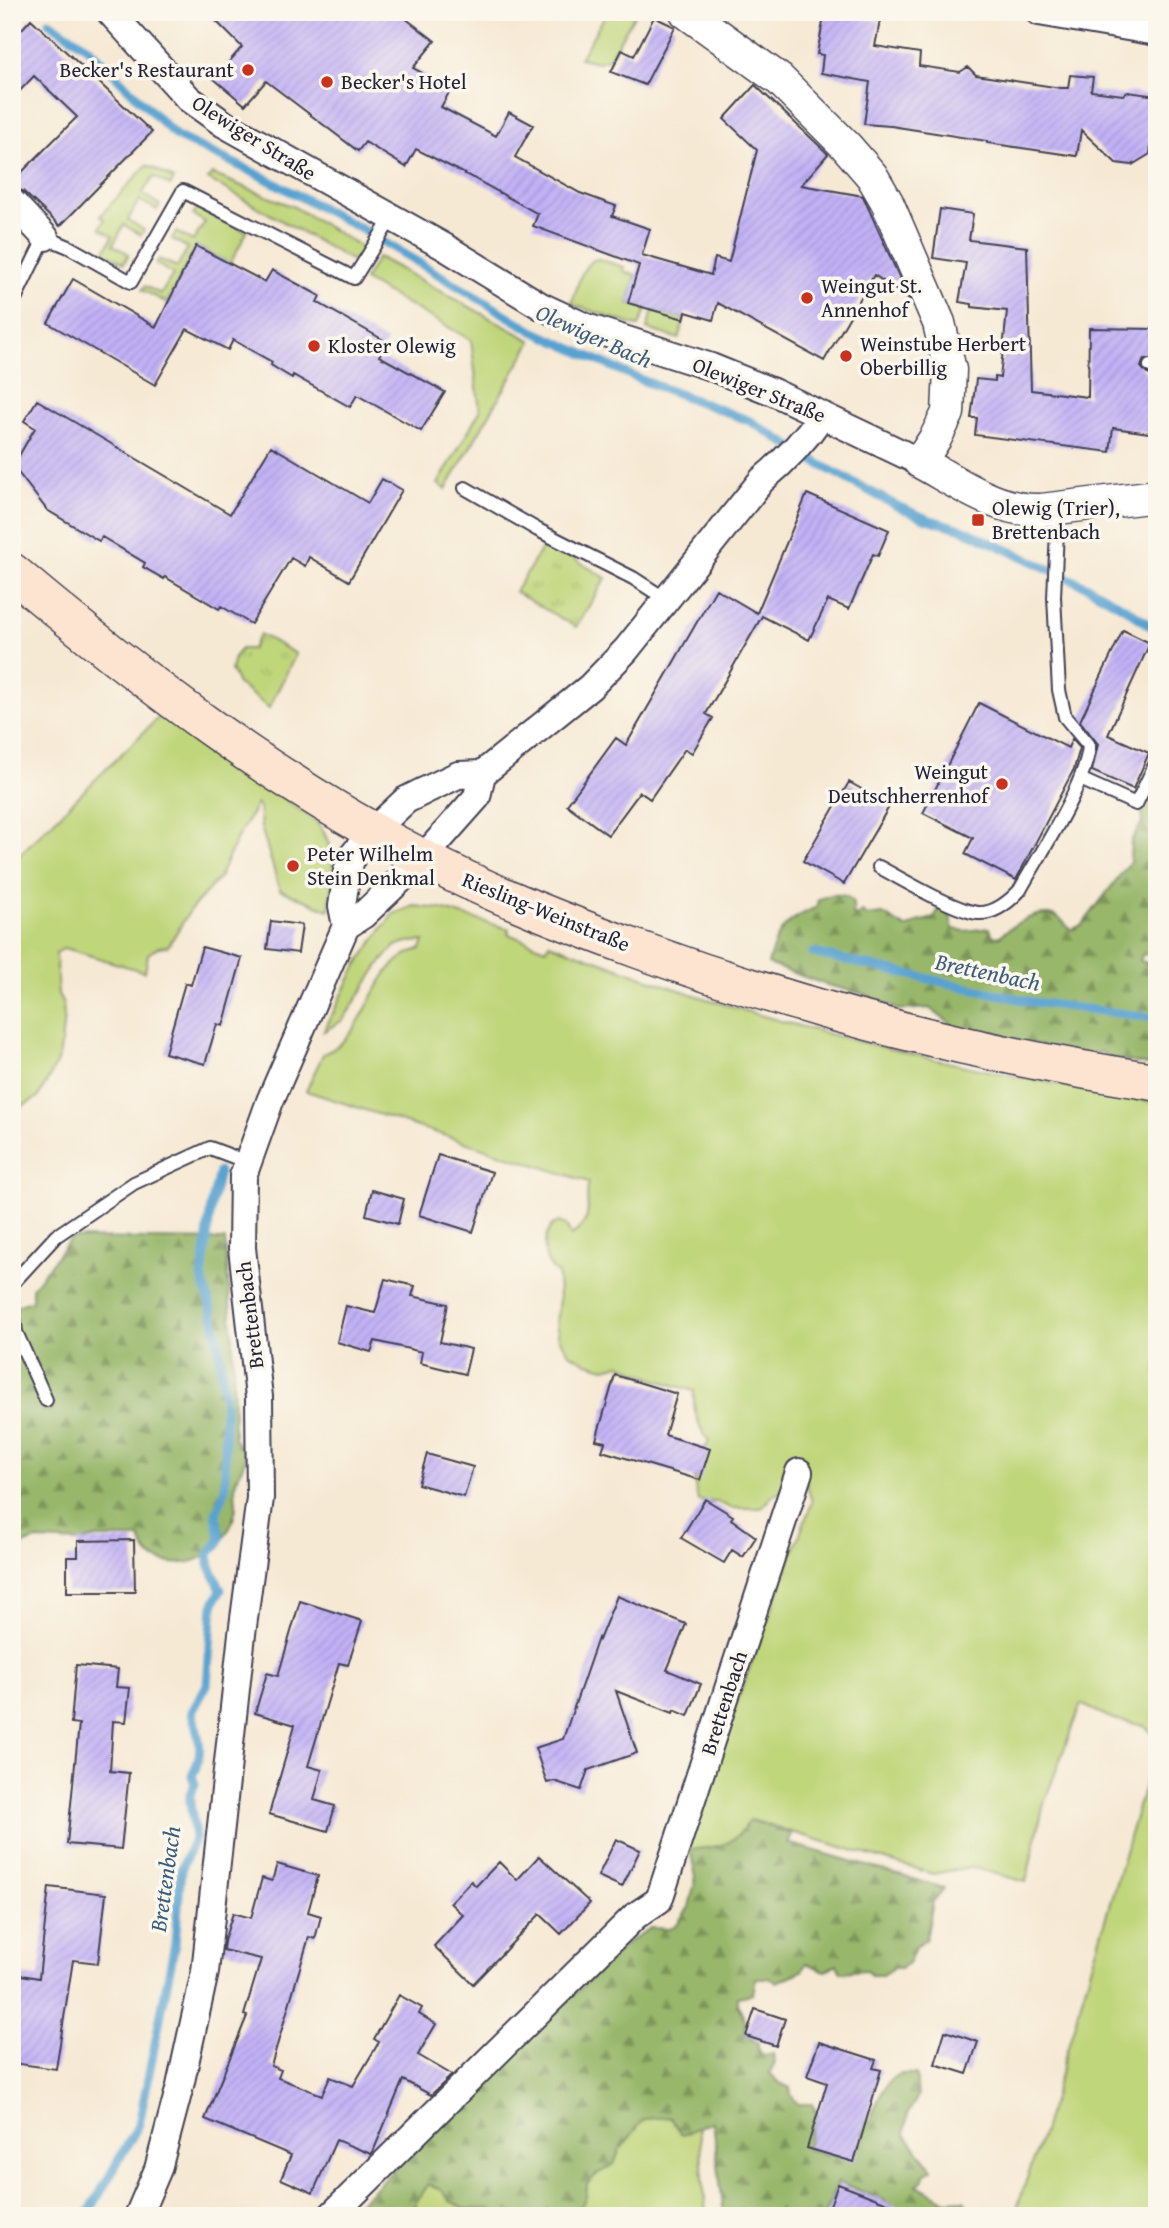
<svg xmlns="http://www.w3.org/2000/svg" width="1169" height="2228" font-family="'Gentium Book Plus',serif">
<defs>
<pattern id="forest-firs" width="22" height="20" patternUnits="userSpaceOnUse" patternTransform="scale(1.75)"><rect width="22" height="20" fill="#98b76a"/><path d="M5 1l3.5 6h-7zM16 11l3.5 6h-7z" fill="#7c9458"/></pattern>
<pattern id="park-tufts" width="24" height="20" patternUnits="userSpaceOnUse" patternTransform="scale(1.75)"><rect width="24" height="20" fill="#c0d67a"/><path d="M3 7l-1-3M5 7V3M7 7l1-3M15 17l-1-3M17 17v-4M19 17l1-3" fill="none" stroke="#a5b76a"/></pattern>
<pattern id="building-hatch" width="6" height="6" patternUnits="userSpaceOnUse" patternTransform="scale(1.75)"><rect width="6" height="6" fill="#c1b1f6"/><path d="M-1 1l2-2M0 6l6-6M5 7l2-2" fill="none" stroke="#a698d4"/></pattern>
</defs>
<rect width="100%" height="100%" fill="#fbf7ec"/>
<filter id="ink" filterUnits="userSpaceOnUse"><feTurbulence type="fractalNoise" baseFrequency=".0143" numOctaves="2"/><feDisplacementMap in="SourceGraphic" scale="14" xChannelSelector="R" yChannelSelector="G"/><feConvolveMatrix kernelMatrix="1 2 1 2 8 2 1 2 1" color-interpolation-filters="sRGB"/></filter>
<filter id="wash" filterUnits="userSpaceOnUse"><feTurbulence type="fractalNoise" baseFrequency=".00686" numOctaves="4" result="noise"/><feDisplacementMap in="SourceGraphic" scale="28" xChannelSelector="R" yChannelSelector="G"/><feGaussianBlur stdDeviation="1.57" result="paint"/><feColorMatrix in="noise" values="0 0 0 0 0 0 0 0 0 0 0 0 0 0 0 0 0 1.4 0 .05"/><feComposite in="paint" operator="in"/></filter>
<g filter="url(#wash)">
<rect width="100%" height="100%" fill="#f6e9d4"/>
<path fill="#c0d67a" stroke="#717c5a" stroke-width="2" d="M607,12H636L609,59L598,62L580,58Z
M147,165L174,179L170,186L154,177L142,194L160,205L157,210L139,200L128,220L144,230L141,235L124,225L113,245L129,254L124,263L104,252L113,236L100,228L105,219L100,216Z
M212,174L294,207L363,248L354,262L208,179Z
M197,208L247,232L230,264L196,246L167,303L142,290L145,286L161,294L173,274L156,264L159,259L177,267L188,248L172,239L176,232L193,241L205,222L193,215Z
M378,257L532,341L446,489L438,484L480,411L471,340L364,280Z
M598,259L624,267L623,271L636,275L628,303L647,308L639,326L633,325L574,305L572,302C578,288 581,261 598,259Z
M653,310L684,319L679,339L647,329Z
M161,715L316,821C338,847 333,878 329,910L280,890L261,827L259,807L257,804L237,838L219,878L191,909L168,946L159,947L148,954L145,972L65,948L56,953L58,994L63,1003L64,1016L60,1053L55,1067L38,1097L12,1112V862Z
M414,906L441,909L509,929L508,934L546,949L549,943C603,962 656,983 710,1000C855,1046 1007,1076 1157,1103V1738L1145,1726L1113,1719L1081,1704L1044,1803L1026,1882L971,1867L933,1874L751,1820C731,1848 722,1846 690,1850L688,1841L712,1768L812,1502L806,1482L773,1495L761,1508H731L717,1502L699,1501C689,1479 698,1461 709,1441C697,1425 693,1410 694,1391L654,1379L620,1364L605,1368L587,1363L569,1353L559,1338L556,1323L559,1300L558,1274C542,1263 541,1241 552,1225L559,1222L566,1225L571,1236C599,1213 582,1208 589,1182L306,1091L323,1054C372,1036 369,961 421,949L424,941L407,942L395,946L379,965L343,1020L324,1031L357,965L384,926L393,914Z
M1157,1742V2216H1014L1043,2132Z
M657,2116L672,2117L688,2133L699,2125L706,2216H569C582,2208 586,2200 587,2184L597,2174L614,2164L619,2151L644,2119Z
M428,2185L442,2190L450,2201L467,2209H491L494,2216H411L415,2213L416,2202Z"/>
<path fill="url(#forest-firs)" stroke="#5d6c52" stroke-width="2" d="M1157,798V952L1142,955L1140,961L1157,966V1067L1111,1058L1101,1052L1092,1055L959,1030L929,1008L900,1010L877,1001L868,995L827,985L768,964C777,929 785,921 817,907L818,900C833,892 857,891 853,914L856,916L862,912L867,916L883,914L906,928L918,922L934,918L940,907C951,911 951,919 953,929L965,931L989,928L993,936L999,937C1012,925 1041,906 1059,918C1064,921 1066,926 1071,930L1082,925L1130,862L1131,841L1142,823V811L1148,800Z
M71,1238L225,1240L233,1340L234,1438L246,1455C244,1465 240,1471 236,1481C233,1489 237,1499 236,1508C230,1539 206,1567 171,1563C154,1561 145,1555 140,1538H96L80,1542L36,1540L25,1544L12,1555V1307L32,1301V1288Z
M750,1820L792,1834L788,1843L944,1888L933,1902L926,1939L916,1947L908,1963L900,1968H893L882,1975H871L865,1970L841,1972L837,1964L825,1971L806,1963L802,1971L777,1982L769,1978H756L753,1994L738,1997C736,2012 749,2016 745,2035L758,2043V2050L762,2055L773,2054L775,2063L770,2073L778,2082L790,2088L791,2095L798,2104H812C818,2112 817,2118 816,2127L812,2129L806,2149C833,2158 840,2160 863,2142V2125L869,2122C874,2110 885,2079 898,2075C903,2073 911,2074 916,2074L918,2096L908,2113L905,2134C913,2147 924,2156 932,2169L924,2174L923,2180L917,2185L946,2201L964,2200L974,2216H938L926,2208L893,2209L886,2201L838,2182L824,2216H724L713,2122C698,2124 693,2133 680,2134L671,2117L644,2119L619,2151L614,2164L597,2174L587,2184L586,2197L579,2210L569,2216H494L491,2209H467L450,2201L442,2190L428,2185L416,2202L415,2213L411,2216H346L629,1941L651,1928L669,1929L677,1924L689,1907L696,1877L690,1850C721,1846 732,1848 750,1820Z"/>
<path fill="url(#park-tufts)" stroke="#717c5a" stroke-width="2" d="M546,542L606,578L576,627L515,592Z
M260,634L296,654L269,708L238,684L231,670L234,657L241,649H252Z"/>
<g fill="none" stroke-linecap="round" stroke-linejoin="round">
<path stroke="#58a2d0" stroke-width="9" d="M49,22L88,48L176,136L263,177L367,232L533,331L639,379L750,421L821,465L897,506L927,519L962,529L1088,587L1127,609L1157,631
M813,953L1032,1002L1157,1018
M87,2216L139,2124L175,1943L181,1870L195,1837L190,1802V1794L195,1784L192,1776C205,1750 199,1738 192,1712L207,1685L213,1605L221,1590L209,1564V1553L218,1544L220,1538L216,1513L225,1491V1406L221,1364L214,1319L202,1277L211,1206L219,1172"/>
</g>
<g id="blocks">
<path fill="url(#building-hatch)" d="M207,12H397L435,41L413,68L451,89L441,107L496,136L509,112L533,125L515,157L580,193L616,206L612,216L650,229L642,255L711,275L715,258L729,262L757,150L724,119L755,85L828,154L801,185L863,196L909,299L874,275L824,361L718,303L713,320L686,312L684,319L628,303L639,265L533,226L538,214L473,178L416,149L406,167L365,142L358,151L266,81L245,105L214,79L242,47Z
M832,12L880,21L875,46L920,53L919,66L960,72L968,67L976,75L1061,88H1068L1070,75L1093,77L1091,91L1123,95L1128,92L1157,96L1150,154L1132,165L1116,163L1081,130L1077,156L987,143V141L891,126L864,124L870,82L821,73L823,55L817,54L824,17L831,18Z
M654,17L675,27L645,85L611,72L622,50L634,56Z
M31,19L152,132L60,226L23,191L12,187V182L77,117L34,76L12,99V40Z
M940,209L973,214L969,240L1027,247L1031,390L1088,397L1089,328L1157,329V359H1144L1141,367L1147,374L1157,377V434L1113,428L1110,452L975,435L977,418H971L976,379L995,381V377L1000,378L1007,311L972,307V304L959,302L966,263L933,258Z
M196,246L265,282L272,270L320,296L317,302L387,342L379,356L445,392L421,431L357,395L350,407L293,375L292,378L282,372L271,365L272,362L233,340L228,350L187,329L155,385L48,323L73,279L156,327Z
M37,400L230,514L271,446L368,503L382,479L402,490L349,581L309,557L305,566L291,558L251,624L221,606L219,609L165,577L164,579L143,567L145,563L102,537L99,541L47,510L13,466L35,428L24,421Z
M807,494L889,530L878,556L873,554L849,609L828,600L809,640L762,616L706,714L713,718L692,753L685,749L650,799L640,792L608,835L567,805L616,738L626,745L716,589L757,613Z
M1123,630L1150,643L1108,735L1149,753L1133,789L1092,771L1098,744L1080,721Z
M979,703L1068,748L1072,739L1080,748L1074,769L1016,880L965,854L973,838L923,813Z
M849,782L890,805L844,884L803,861Z
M271,921L302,925L298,953L267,949Z
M202,947L242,958L223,1026L217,1024L205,1064L165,1053L185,983L191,985Z
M438,1155L492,1172L473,1232L419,1215Z
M372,1190L404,1199L398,1224L366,1215Z
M385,1279L415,1286L412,1296L448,1304L440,1342L471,1349L465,1374L420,1363L422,1352L375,1341L371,1352L337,1342L346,1306L375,1313Z
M615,1375L677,1394L665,1435L710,1449L700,1480L602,1451L605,1442L596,1440Z
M427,1454L473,1467L464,1497L418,1484Z
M705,1499L733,1516L731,1519L756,1537L743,1557L732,1550L724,1563L681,1538Z
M134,1540L135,1592H67V1557H78V1541Z
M617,1596L686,1624L667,1670L701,1684L688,1716L674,1710L673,1713L616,1691L637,1753L588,1770L581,1790L554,1781L547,1783L535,1748L563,1739L598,1638L599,1640Z
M300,1601L362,1621L348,1665L339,1663L308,1766L322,1770L314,1800L335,1806L328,1831L269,1814L295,1725L255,1713L267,1673L278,1676Z
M76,1665L118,1669L116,1687L130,1688L126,1722L113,1721L110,1771L129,1773L121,1849L67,1844L79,1724L71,1723Z
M616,1839L640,1850L622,1887L598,1876Z
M539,1856L590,1903L561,1934L540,1914L473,1984L434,1946L463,1915L450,1903L471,1881L476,1886L499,1862L517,1880Z
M277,1864L318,1876L308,1912L321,1916L315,1939L309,1937L271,2066L281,2070L278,2078L322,2095L330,2077L353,2086L379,2042L374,2039L399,1995L422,2008L419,2014L436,2024L418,2055L452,2075L431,2095L403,2080L373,2152L371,2154L336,2140L313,2193L281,2179L291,2155L205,2119L247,2016L244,2015L261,1959L223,1950L224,1941L233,1913L251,1918L262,1878L272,1881Z
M49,1887L106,1894L98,1963L73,1960L56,2069L12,2063V1990L19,1991L21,1975L39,1978Z
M755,2009L785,2019L776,2046L746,2036Z
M945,2031L978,2042L967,2074L935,2064Z
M819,2042L876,2060L873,2068L881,2070L854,2162L807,2148L827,2083L807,2076Z
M838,2184L916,2214V2216H826Z"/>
</g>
</g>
<g filter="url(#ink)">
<use href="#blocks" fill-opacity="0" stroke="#424052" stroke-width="2"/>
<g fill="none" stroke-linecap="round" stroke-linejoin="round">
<defs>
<path id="service" d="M12,305L45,237L69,247L131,282L183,191L354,278L392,217
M1150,366L1157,368
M465,488L538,530L633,578L667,600
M1080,779L1136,804L1157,761
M879,867C902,879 955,911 978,913C994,914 1010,901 1020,890C1040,854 1086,784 1089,746L1065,717L1059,690L1054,597L1058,508
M12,1284L56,1236L134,1183L210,1148L247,1162
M12,1299L16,1332L46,1400"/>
<path id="minor" d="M110,12L189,99L224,124L443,246L541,306L586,327L711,367L773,392L920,462
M1039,12L1157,32
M12,202L45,237
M346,926L363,915L423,858L477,797L482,774L590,687L626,650L762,480C785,461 805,440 822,415
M138,2216L158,2169L180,2086L205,1972L242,1634L260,1498L259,1397L242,1248L243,1176L270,1101L346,926L342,906L347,871L353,855L373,831L406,800L424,791L458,775L482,774
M331,2216L635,1916L659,1900L799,1472"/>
<path id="tertiary" d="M686,12L780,80L846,146L872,176L887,202L939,323L950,370L948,413L936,437L920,462C957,482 998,512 1041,510L1157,496"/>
<path id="secondary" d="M12,572C140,680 276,783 426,860C494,895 565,923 637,949C805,1010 980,1055 1157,1082"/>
</defs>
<use href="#service" stroke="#424052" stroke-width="16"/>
<use href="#minor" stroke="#424052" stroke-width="30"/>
<use href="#tertiary" stroke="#424052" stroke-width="35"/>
<use href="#secondary" stroke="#424052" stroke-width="40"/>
<use href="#service" stroke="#fff" stroke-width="12"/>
<use href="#minor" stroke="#fff" stroke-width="26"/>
<use href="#tertiary" stroke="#fff" stroke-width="32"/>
<use href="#secondary" stroke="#fde4d0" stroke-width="37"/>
</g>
</g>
<g fill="#c8321e" stroke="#fbf7ec" stroke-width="2.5">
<circle cx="248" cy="70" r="7"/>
<circle cx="327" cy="82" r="7"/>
<circle cx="807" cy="298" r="7"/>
<circle cx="314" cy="346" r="7"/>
<circle cx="846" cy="356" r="7"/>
<rect x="971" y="513" width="14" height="14" rx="3.5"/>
<circle cx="1002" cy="784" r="7"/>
<circle cx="293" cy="866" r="7"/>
</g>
<g text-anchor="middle" stroke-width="7" stroke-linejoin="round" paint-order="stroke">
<g font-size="21" fill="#22223b" stroke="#fbf7ec" text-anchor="start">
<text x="234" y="77" text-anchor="end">Becker's Restaurant</text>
<text x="341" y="89">Becker's Hotel</text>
<text x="821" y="293">Weingut St.<tspan x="821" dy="24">Annenhof</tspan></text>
<text x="860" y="351">Weinstube Herbert<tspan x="860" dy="24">Oberbillig</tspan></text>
<text x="328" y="353">Kloster Olewig</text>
<text x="992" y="515">Olewig (Trier),<tspan x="992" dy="24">Brettenbach</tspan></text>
<text x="988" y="779" text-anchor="end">Weingut<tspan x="988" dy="24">Deutschherrenhof</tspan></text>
<text x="307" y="861">Peter Wilhelm<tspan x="307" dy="24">Stein Denkmal</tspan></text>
</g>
<g font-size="21" fill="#22223b" stroke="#fbf7ec">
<text transform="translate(254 138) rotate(32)" y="7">Olewiger Straße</text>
<text transform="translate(759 390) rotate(22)" y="7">Olewiger Straße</text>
<text transform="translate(546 912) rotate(22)" y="7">Riesling-Weinstraße</text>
<text transform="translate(250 1315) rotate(-97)" y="7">Brettenbach</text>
<text transform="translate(724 1703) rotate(-72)" y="7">Brettenbach</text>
</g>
<g font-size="23" font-style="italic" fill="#3a5c7e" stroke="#fbf7ec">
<text transform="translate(594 336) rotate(24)" y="8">Olewiger Bach</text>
<text transform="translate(988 972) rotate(12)" y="8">Brettenbach</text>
<text transform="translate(165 1879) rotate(-82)" y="8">Brettenbach</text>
</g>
</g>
<rect width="1169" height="2228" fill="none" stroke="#fbf7ec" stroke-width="42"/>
</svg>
